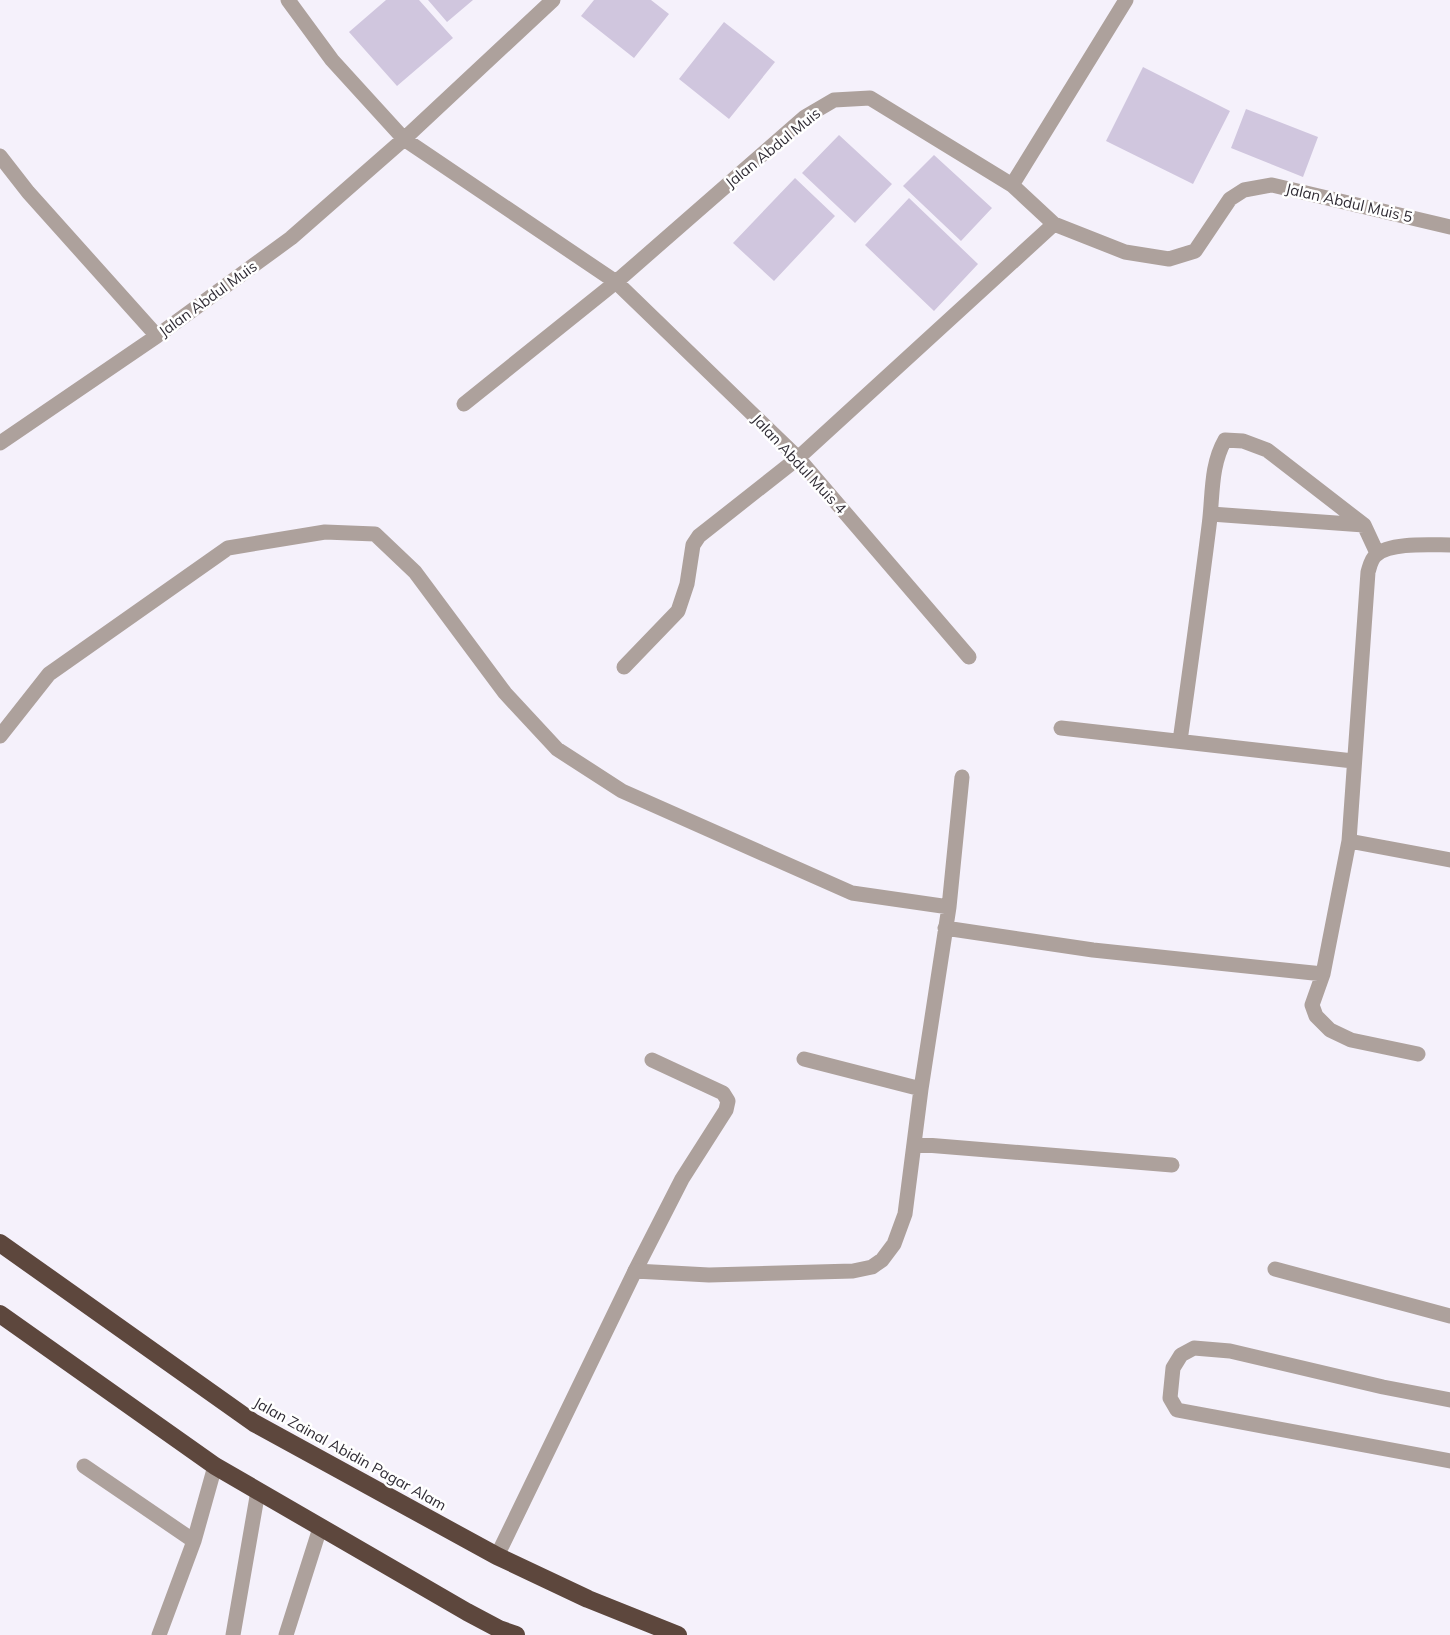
<svg xmlns="http://www.w3.org/2000/svg" width="1450" height="1635" font-family="Mulish,sans-serif">
<rect width="100%" height="100%" fill="#f5f1fb"/>
<path fill="#d0c6de" d="M386,0H419L453,38L397,86L349,32Z
M428,0H473L447,22Z
M594,0H651L669,14L634,58L581,16Z
M724,22L775,62L729,119L679,79Z
M1143,67L1230,111L1193,184L1106,141Z
M1246,109L1318,137L1303,177L1231,148Z
M839,135L892,184L855,223L802,173Z
M934,155L992,208L961,241L903,186Z
M795,178L835,216L774,281L733,243Z
M909,198L978,264L934,311L865,245Z"/>
<g fill="none" stroke-linecap="round" stroke-linejoin="round">
<path stroke="#ada19c" stroke-width="15" d="M624,667L678,611L687,584L693,545L699,536L798,458
M1275,1269L1450,1316
M635,1271L682,1179L726,1110L728,1101L723,1093L652,1060
M1450,1400L1383,1387L1230,1351L1194,1348L1181,1355L1173,1368L1170,1398L1177,1410L1450,1461
M84,1466L194,1541
M159,1635L194,1541L215,1466
M286,1635L320,1528"/>
<path stroke="#ada19c" stroke-width="15" d="M288,0L332,60L404,139L616,282L798,458L969,657
M0,156L28,192L157,336
M1012,185L1126,0
M464,404L616,282L805,117L834,100L870,98L1012,185L1054,224L1125,252L1169,259L1195,251L1230,199L1244,190L1272,185L1450,227
M0,443L157,336L291,238L404,139L553,0
M798,458L1054,224
M1211,514L1364,525
M1061,728L1353,761
M0,736L49,674L228,548L325,532L375,534L415,572L505,693L557,749L622,791L852,893L949,907
M1180,741C1190,669 1200,598 1209,526C1213,497 1210,466 1225,440L1243,441L1267,450L1364,525L1377,553
M1349,841L1450,860
M945,928L1093,950L1323,974
M1418,1054L1351,1040L1330,1030L1316,1016L1312,1005L1323,974L1349,841L1368,572C1370,566 1371,559 1376,555C1390,542 1431,545 1450,545
M804,1059L921,1089
M914,1144L1172,1165
M497,1556L635,1271L709,1275L853,1271L872,1267L882,1260L894,1244L905,1214L921,1089L949,907L962,777
M233,1635L258,1491"/>
<path stroke="#5d473d" stroke-width="18" d="M0,1243L254,1423L497,1556L588,1599L678,1635
M0,1314L215,1466L467,1612L499,1629L516,1635"/>
</g>
<g text-anchor="middle" stroke-width="5" stroke-linejoin="round" paint-order="stroke">
<g font-size="15" fill="#2f2b34" stroke="#fff">
<text transform="translate(773 148) rotate(-39)" y="5">Jalan Abdul Muis</text>
<text transform="translate(1349 203) rotate(13)" y="5">Jalan Abdul Muis 5</text>
<text transform="translate(208 299) rotate(-36)" y="5">Jalan Abdul Muis</text>
<text transform="translate(799 464) rotate(47)" y="5">Jalan Abdul Muis 4</text>
<text transform="translate(350 1454) rotate(29)" y="5">Jalan Zainal Abidin Pagar Alam</text>
</g>
</g>
</svg>
